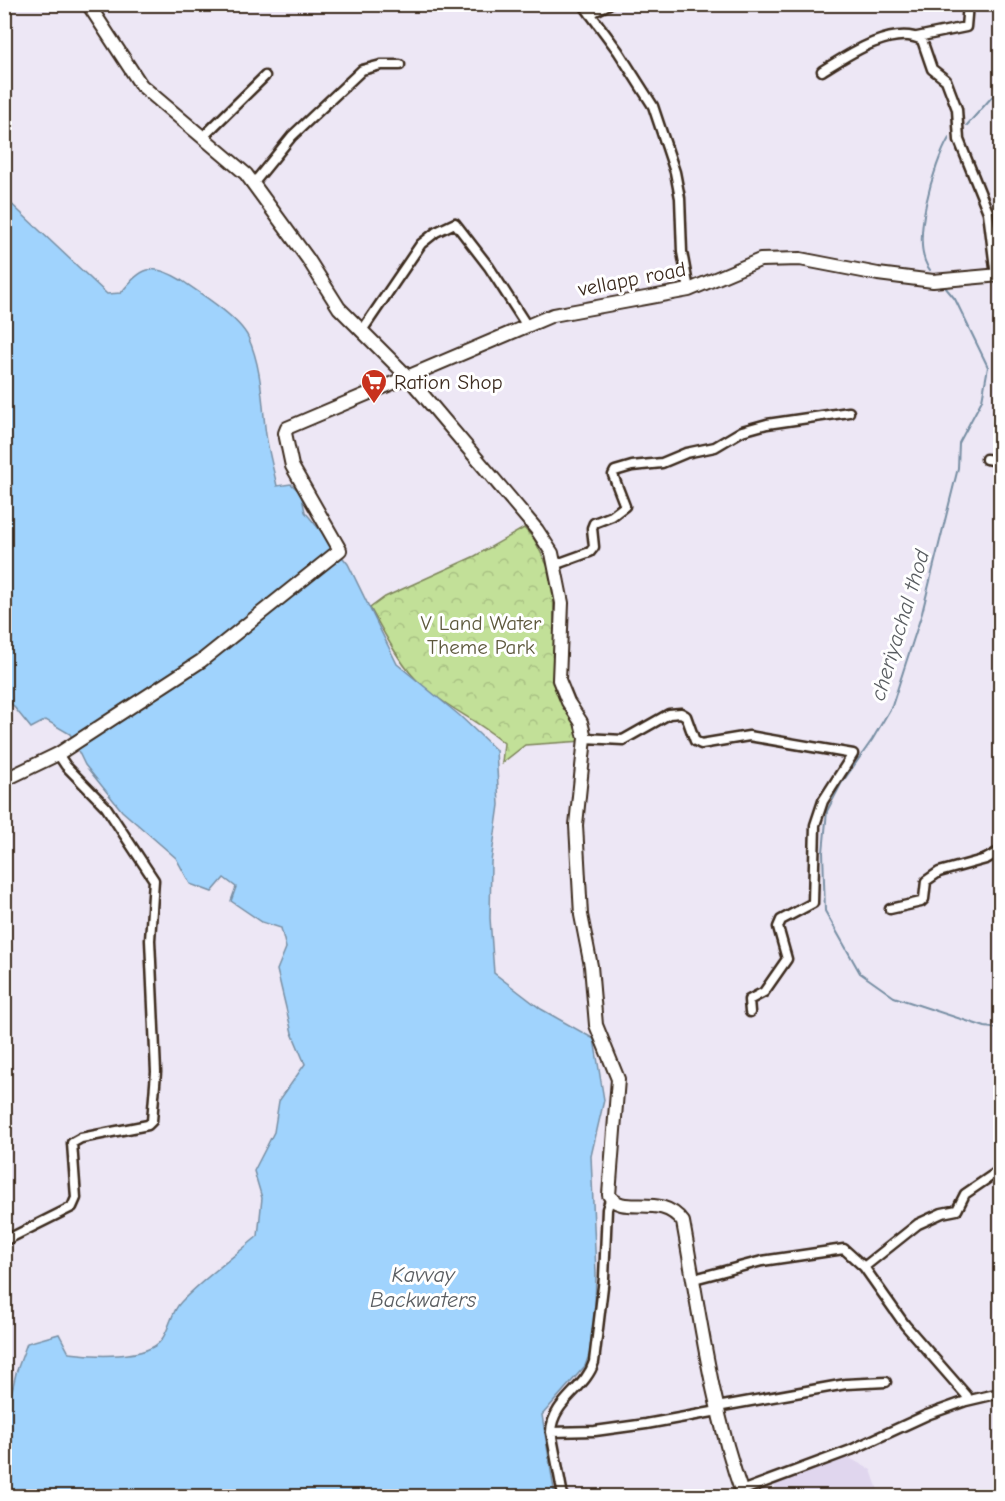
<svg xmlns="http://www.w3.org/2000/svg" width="1005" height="1501" font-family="'Comic Neue',sans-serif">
<defs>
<pattern id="park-crowns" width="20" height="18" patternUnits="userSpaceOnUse" patternTransform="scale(1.5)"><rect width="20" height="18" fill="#c2e098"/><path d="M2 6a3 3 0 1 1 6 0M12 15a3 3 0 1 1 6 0" fill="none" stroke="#a8c083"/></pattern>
</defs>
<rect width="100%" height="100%" fill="#ede7f5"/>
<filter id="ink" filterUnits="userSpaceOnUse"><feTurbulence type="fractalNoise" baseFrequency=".0167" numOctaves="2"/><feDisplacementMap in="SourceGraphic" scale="12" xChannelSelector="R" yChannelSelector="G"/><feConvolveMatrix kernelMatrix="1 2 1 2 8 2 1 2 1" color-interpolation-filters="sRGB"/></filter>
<g filter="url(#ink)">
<path fill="#e0d6ee" d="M846,1456L871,1470L880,1496H780L773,1483Z"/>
<path fill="url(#park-crowns)" stroke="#7e855b" stroke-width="1.5" d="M524,528L534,539L553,577L555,665L583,741L525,745L502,763L504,743C476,718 437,704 412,675C395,656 383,630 370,608L385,597L475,556Z"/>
<path fill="#a0d3fd" stroke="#788fa4" stroke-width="1.5" d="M4,197L107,294L121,293C141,267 152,262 181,280C200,293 238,317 248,337C261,365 262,398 265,427C267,447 273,467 277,486L291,484L301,493L305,512L348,564L397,664L459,715L496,750L499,805L491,862L490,918L494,973L541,1009L594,1039L604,1100L591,1156L596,1273L594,1341L585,1366L542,1415L555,1496H7L5,1421L16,1373L27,1343L59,1334L69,1353C91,1356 148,1360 162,1339C170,1328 171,1312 181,1302C204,1278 232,1258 258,1236L262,1198L254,1171L274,1132L279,1101L305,1064L292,1033L277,970L286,948L281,928L262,922L231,901L236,887L224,878L212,892L190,884L176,858L122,811L85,765L70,734L46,720L31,728L5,696Z"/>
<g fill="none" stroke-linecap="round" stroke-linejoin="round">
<path stroke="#788fa4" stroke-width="2" d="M967,125L1000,88
M930,270C909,245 934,163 949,138
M945,287L955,299L988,367L982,400L959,443L958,468L922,613L892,706L872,740L841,784L827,811L823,852L825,911L860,973L894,997L985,1027L1000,1029"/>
<defs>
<path id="street" d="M583,4L618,51L653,106L675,172L680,198L682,252L689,290
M590,14L609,4
M917,37L966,27L968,4
M822,71C846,56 893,24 922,40L932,69L946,80L957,109L959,140L988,212L996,276
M203,137L265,76
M253,184L292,136L362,70L381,65H400
M361,332L421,244L436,232L455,223L489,267L527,326
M986,459L1000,461
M554,565L590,552L594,547L592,528L594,523L612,516L625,506L613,475L615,471L632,466L662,463L686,453L715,447L742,431L767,424L849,412
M585,738L623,740L669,714L681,713L686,716L695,741L701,744L749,736L853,754L823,801L815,825L813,903L781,920L778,927L787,959L764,992L749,1000L750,1012
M890,909L921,902L924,899L926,881L939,872L986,859L1000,851
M4,1241L72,1207L76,1198L72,1143L81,1138L148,1125L152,1121L156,1072L150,940L154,880L106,807L66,766L58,754
M694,1279L762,1261L844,1249L864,1267L918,1224L942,1213L957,1210L965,1194L1000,1170
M966,1401L1000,1393
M717,1407L846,1384L886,1382
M551,1432C552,1401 586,1389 594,1362L604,1278L607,1209L611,1197
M741,1491L851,1450L927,1415L966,1401L967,1396L905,1325L864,1267
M563,1496L551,1432L595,1431L646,1424L718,1411"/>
<path id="secondary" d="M88,4L141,85L246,174L308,259L339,308L407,376L537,530L552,553L562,603L559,680L568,702L581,722L585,738L576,825L581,915L591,966L596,1025L618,1079L609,1195C622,1218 661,1191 683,1222C700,1315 711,1407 743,1496
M4,780L58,754L201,661L340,550L292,466L285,433L287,428L553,315L689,290L760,260L800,259L878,274L933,281L1000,275"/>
</defs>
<use href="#street" stroke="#3b2a1e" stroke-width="13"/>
<use href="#secondary" stroke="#3b2a1e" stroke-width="16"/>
<use href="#street" stroke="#fff" stroke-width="8"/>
<use href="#secondary" stroke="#fff" stroke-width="12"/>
</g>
</g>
<defs>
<symbol id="supermarket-pin" viewBox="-11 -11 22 30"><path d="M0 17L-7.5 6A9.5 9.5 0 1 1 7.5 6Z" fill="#c8321e" stroke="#fff"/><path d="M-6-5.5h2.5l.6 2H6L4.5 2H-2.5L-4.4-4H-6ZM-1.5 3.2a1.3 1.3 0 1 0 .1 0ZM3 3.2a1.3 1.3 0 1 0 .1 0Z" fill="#fff"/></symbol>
</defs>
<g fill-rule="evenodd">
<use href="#supermarket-pin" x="359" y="367" width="30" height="40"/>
</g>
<g text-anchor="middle" stroke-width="6" stroke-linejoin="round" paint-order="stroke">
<g font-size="21" fill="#3b2a1e" stroke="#fff">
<text transform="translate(632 279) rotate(-11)" y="7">vellapp road</text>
</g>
<g font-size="21" fill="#3b2a1e" stroke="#fff" text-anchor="start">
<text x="394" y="389">Ration Shop</text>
</g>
<g font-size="21" fill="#5d583c" stroke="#fff">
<text x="481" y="630">V Land Water<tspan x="481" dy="24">Theme Park</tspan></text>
</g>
<g font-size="22" font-style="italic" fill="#595d61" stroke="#fff">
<text transform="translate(899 625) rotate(-73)" y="8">cheriyachal thod</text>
<text x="423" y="1282">Kavvay<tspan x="423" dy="25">Backwaters</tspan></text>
</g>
</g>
<rect width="1005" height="1501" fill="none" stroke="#fff" stroke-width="24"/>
<rect x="12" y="12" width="981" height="1477" fill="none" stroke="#3b2a1e" stroke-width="2" filter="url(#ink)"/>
</svg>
